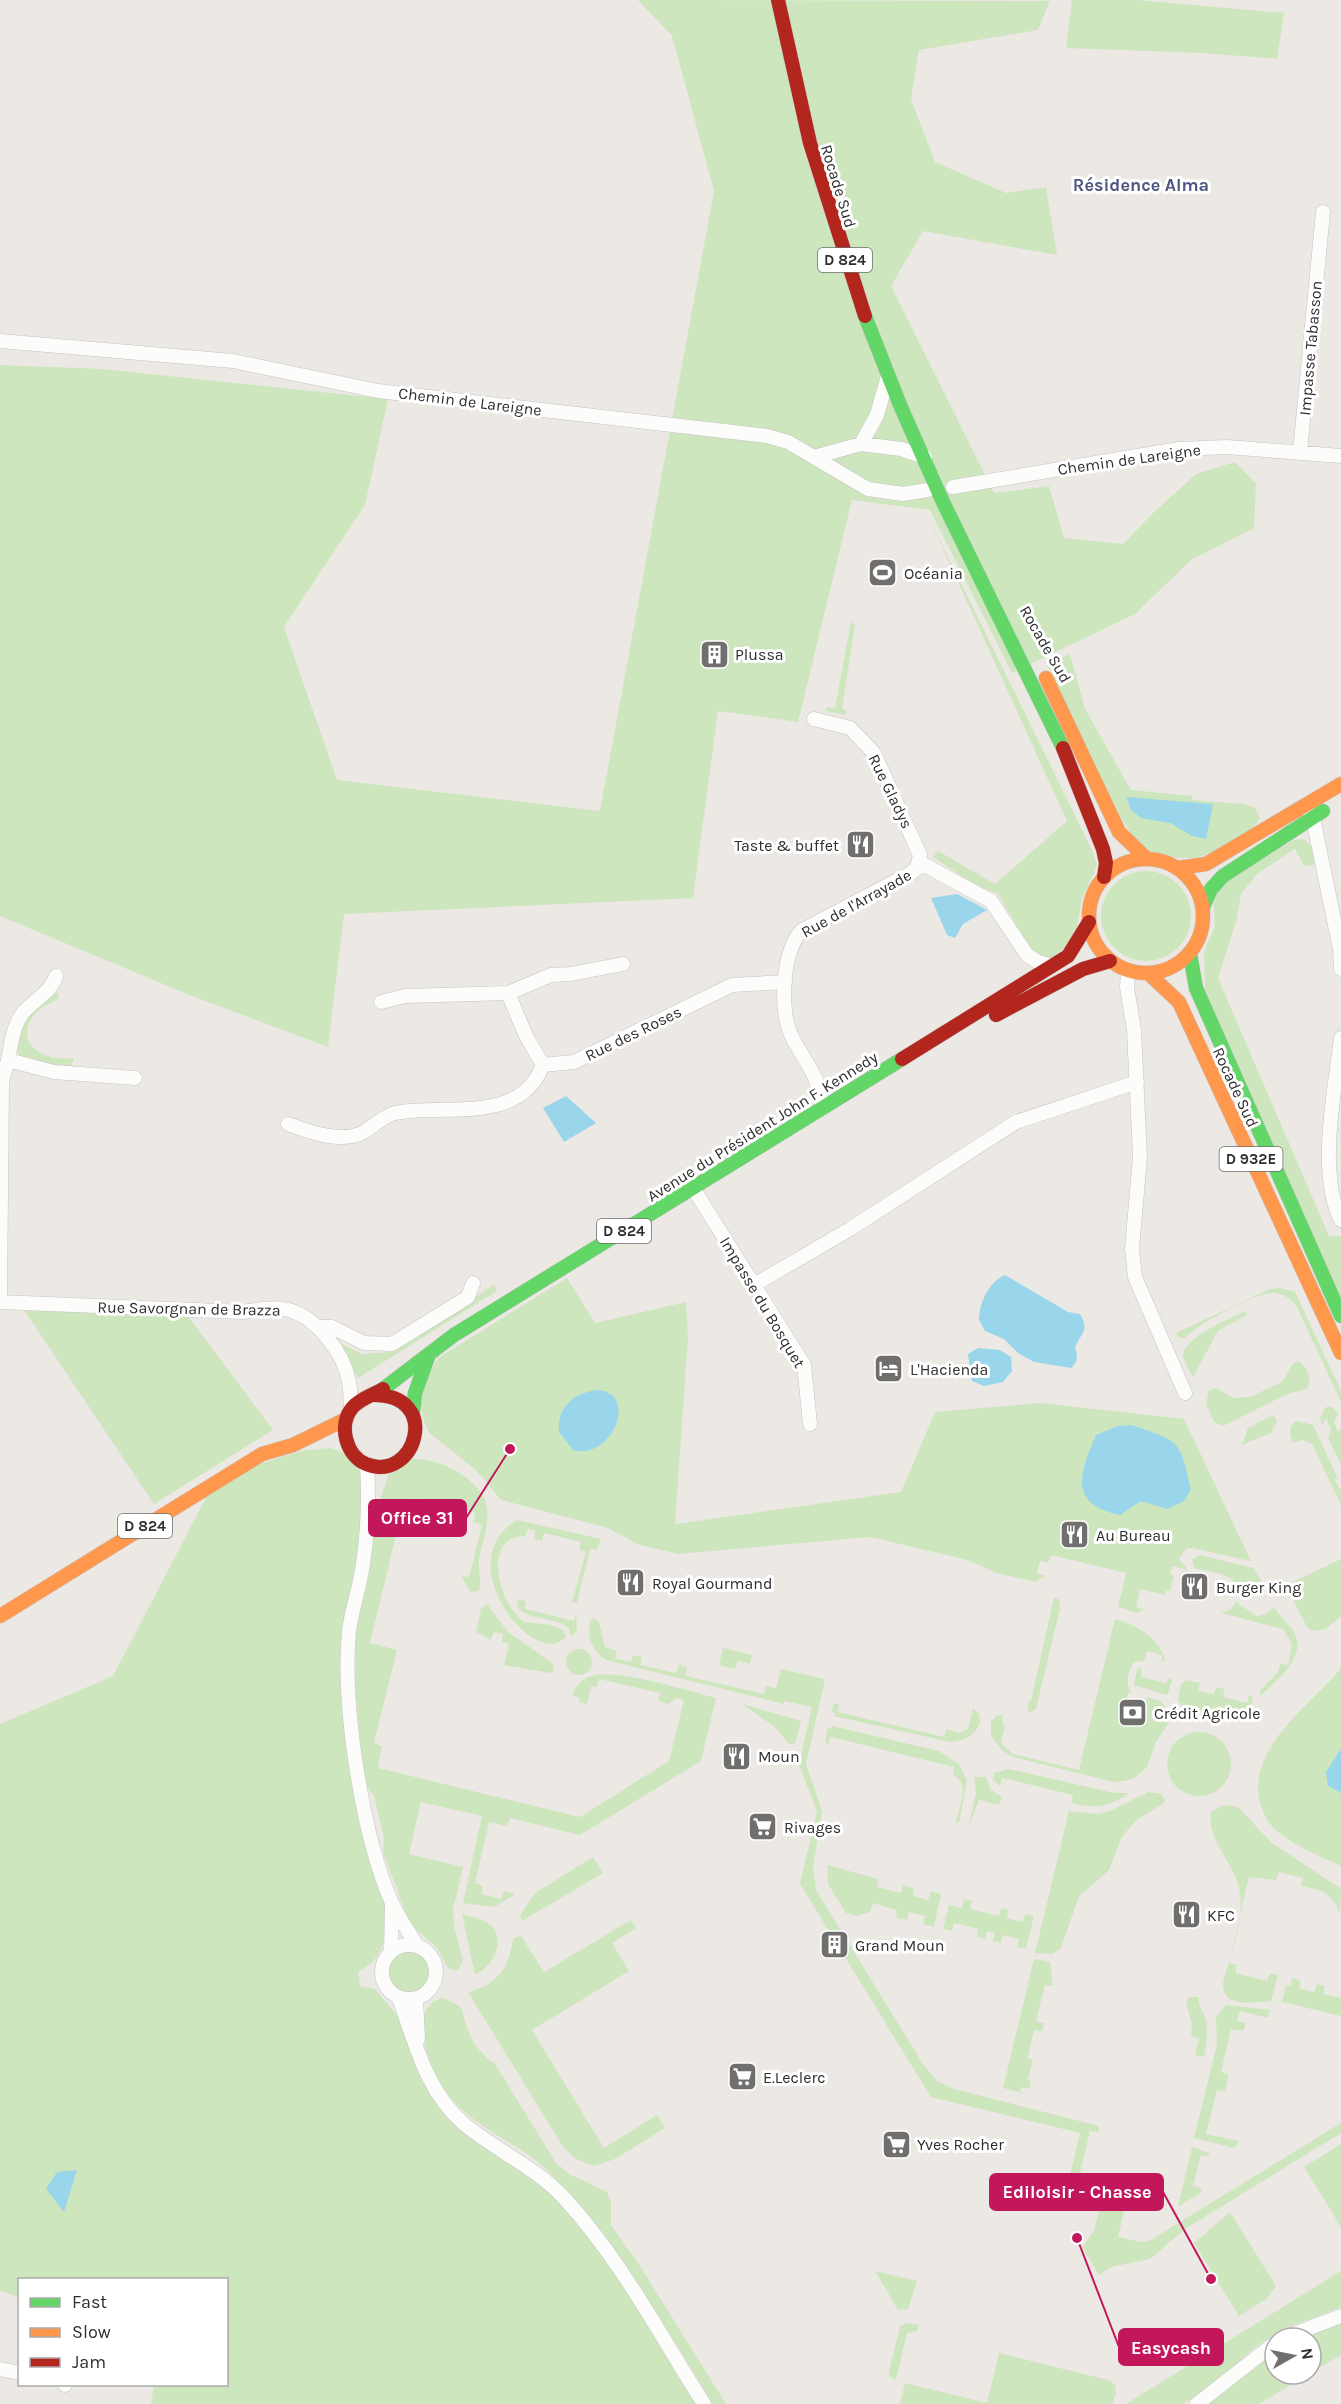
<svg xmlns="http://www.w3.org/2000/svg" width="1341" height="2404" font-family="Karla,sans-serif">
<rect width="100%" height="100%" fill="#ece8e4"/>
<path fill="#cee6be" d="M638,0L1050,1L1038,30L919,50L911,99L935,162L1006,193L1046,187L1057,255L923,231L891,286L994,493L1049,486L1064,538L1123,544L1153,513L1196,474L1235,462L1256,484L1254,528L1191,560L1135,614L1012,673L930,510L852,500L798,722L718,711L693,898L344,914L328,1047L192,996L0,916V365L102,369L388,399L365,505L284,627L337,780L600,811L714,191L672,36Z
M1072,0H1137L1284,13L1277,59L1202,53L1066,48Z
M928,516L1092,850L1097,866L1082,899L1074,941L1047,961L1033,953L998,894L973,884L933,857L938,851L995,884L1067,821Z
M851,622L855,625L842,708L846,710V715L826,711V707L835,708Z
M1070,654L1085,709L1131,790L1193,796L1192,800L1244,804L1255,808L1260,818L1252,829L1210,853L1196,858H1178L1147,851L1137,843L1116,810L1047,665Z
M1304,839C1313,846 1318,853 1314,865L1304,866L1295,849L1257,874L1241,894L1236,922L1218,978L1329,1236H1341V1303L1205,989L1204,951L1215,926L1213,899L1224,883L1294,840Z
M1101 916a45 45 0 1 1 90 0a45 45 0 1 1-90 0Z
M59,992L58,999C4,1023 27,1064 74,1058L71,1067L67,1069L22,1058L16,1050C23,1016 27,1008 59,992Z
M567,1278L595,1323L686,1302L688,1337L675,1524L901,1492L935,1412L1040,1403L1184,1419L1251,1561L1192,1548L1186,1549L1179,1559L1188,1570L1172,1566L1170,1574L1174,1576L1170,1591L1166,1590L1165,1595L1140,1589L1136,1607L1144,1609L1137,1613L1118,1607L1126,1573L1051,1555L1048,1563L1040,1561L1037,1573L1045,1576L1036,1582L996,1573L968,1560L870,1537L678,1554L637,1544L608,1528L501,1500L475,1469L429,1433L423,1419L419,1391L438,1358Z
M494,1285L497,1291L358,1378L330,1338L362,1354L389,1352Z
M1280,1288L1295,1292L1341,1391V1402L1297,1307C1290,1299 1284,1293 1273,1293C1256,1292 1196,1325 1185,1338L1178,1337L1176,1333L1270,1289Z
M24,1310L188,1316L273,1430L154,1504Z
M1246,1311L1247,1315L1218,1331L1193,1377C1190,1371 1183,1361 1183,1355C1184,1337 1231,1318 1246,1311Z
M1298,1361C1307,1366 1313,1380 1307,1389L1287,1394L1223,1426L1214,1422L1206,1404L1209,1390L1216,1388L1233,1398L1250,1397L1282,1382L1292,1365Z
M1326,1407H1332L1338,1413L1334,1422L1338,1432L1341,1428V1465L1328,1438L1331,1430L1326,1418L1322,1426L1320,1418Z
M1273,1415L1277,1421L1271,1433L1242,1445L1248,1428Z
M1297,1421L1313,1425L1338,1479H1334L1341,1490V1505L1312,1444L1302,1440L1293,1443C1289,1436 1288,1424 1297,1421Z
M330,1448C344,1450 359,1464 362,1478L361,1536L354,1579L344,1615L343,1680L387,1906C386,1934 387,1957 358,1972L360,1986L375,1989L401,2020L434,2095L542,2182L597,2245L698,2404H151L154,2385L226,2384V2280H20L19,2297L0,2291V1724L113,1676L209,1492L250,1467L301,1451Z
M411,1459C437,1457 484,1479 487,1509C489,1527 482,1542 479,1559C478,1570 482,1581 479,1591L471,1592L461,1576L469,1577L482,1525L473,1522L476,1513L415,1498L412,1507L403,1506L370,1643L397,1650L374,1743L382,1746L378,1768L580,1817L669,1761L684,1700L677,1698L668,1704L658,1701L660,1693L599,1679L597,1687L591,1686L587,1704L579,1702L580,1698L572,1695C576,1686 581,1679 591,1676C616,1668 688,1691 716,1698L701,1761L580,1835L510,1818L507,1826L489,1822L475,1883L483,1886L482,1894L501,1899L504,1891L516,1894L494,1907L463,1903L482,1816L421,1802L409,1854L463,1867L453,1910L455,1930L463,1961L459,1969L455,1971L448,1968L437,1948L410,1924L383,1852L384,1838L374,1796L366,1785L360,1743L355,1685V1632L377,1509L389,1473Z
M517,1520L601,1539L597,1550L590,1549L577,1603L572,1602L586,1552L579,1549L581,1542L544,1533L542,1541L534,1539L535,1531L528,1529L525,1536C481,1536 498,1604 524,1622L550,1625L563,1630L566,1636C538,1674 446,1563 517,1520Z
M1199,1555L1254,1568L1262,1583L1261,1588L1246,1595L1238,1594C1240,1572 1209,1573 1194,1568L1192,1559Z
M1341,1559V1616L1326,1629L1312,1631L1307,1627L1289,1592V1584Z
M1054,1597L1059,1600L1060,1608L1036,1709L1031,1712L1027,1711L1029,1701H1031Z
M520,1600L526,1601L525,1609L574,1621L576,1613L577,1631L571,1637L569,1628C553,1616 534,1622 518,1608L517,1602Z
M1236,1602L1257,1616L1266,1614L1274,1607C1279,1616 1287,1621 1292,1629C1310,1657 1278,1678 1260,1696V1691L1278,1672L1280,1664L1288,1665L1292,1644L1283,1629L1221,1613L1231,1609Z
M487,1604L508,1632L552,1663L554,1670L551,1673L504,1665L509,1644L502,1642L503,1634L494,1632L491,1640L476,1632L481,1608Z
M594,1618L599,1622L605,1647L617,1651L615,1659L631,1662L633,1655L642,1657L640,1665L676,1673L679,1665L687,1667L686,1676L764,1694L766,1686L776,1688L781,1669L825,1679L806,1764L822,1811L813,1868L816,1890L923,2064L937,2081L954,2089L1099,2126V2132L1090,2131L1080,2173L1134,2186L1139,2196L1128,2194L1118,2237L1141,2242L1149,2241L1341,2123V2133L1185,2229L1150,2259L1111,2267L1099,2275L1082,2247L1094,2231L1103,2196L1067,2187L1080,2133L931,2097L800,1884L817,1811L799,1765L812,1707L784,1701V1704L606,1660C592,1652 587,1637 590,1621Z
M1115,1619C1136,1625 1157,1636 1165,1659L1161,1663L1162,1655L1147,1651L1144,1661L1134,1662C1128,1671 1125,1684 1131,1693H1128L1122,1721L1140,1725L1147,1697L1161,1701L1169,1712L1168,1724L1156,1742L1147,1767L1135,1778L1124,1781L1114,1782L1013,1757L1003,1751L991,1736V1721L996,1716L1003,1715L1002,1723L1005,1725L1001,1743L1013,1754L1079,1770Z
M723,1648L752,1655L750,1664L738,1661L735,1669L719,1665Z
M566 1662a13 13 0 1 1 26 0a13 13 0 1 1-26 0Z
M1141,1667V1677L1166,1683L1170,1676L1172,1681L1167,1695L1134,1685L1137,1669Z
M1341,1668V1866C1319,1856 1295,1846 1277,1831C1267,1823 1262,1811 1259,1799C1249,1746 1312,1704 1341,1668Z
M1186,1680L1200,1683L1198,1691L1214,1694L1216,1687L1225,1689L1223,1697L1247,1703L1249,1695L1252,1696L1253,1702L1237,1719L1231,1721L1192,1716L1186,1713L1178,1700L1181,1684Z
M742,1704L801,1721L795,1744H789L775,1727Z
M834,1704H839L838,1712L944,1737L946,1729L960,1733L968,1729L973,1708L979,1714L980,1722C976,1736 963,1741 950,1742L834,1716L836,1713L831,1712Z
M832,1726L939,1751L959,1764L967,1781L959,1822H956C959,1806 971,1783 953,1775L954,1767L831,1737L828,1745L825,1741L828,1727L832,1728Z
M1167 1764a32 32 0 1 1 64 0a32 32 0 1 1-64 0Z
M1009,1769L1114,1793H1129C1110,1807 1094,1809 1071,1803L1073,1795L1002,1778L1000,1786L993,1780L994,1773Z
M974,1777H986L991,1790L1002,1797L999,1805L979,1800L969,1826L976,1793Z
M1148,1792L1161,1794L1165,1800L1163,1804L1138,1819L1129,1828L1121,1839L1109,1870L1079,1896L1061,1948L1053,1954L1035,1953L1069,1811L1098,1814L1110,1811Z
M1224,1805L1238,1807L1272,1843L1341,1889L1340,1913C1330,1891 1324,1891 1301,1886L1303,1878L1279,1872L1276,1880L1249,1877L1229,1963L1237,1965L1235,1973L1267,1981L1270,1973L1278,1975L1271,2001C1254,2002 1222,2009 1223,1983C1230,1956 1244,1921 1240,1893C1237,1865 1206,1841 1211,1812Z
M593,1857L603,1873L522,1921L520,1915L535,1893Z
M827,1865L878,1879L877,1887L901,1893L903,1885L914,1888L913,1896L928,1900L931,1891L941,1894L934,1927L923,1924L925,1916L909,1912L907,1920L896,1918L897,1910L873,1903L870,1912L857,1916L846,1913L828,1884Z
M964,1899L972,1901L970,1909L999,1916L1001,1908L1009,1910L1007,1918L1023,1922L1025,1914L1034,1916L1026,1949L1017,1947L1019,1939L1003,1935L1001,1943L993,1941L995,1933L987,1931L985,1939L977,1937L978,1929L954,1923L952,1931L943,1929L949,1905L962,1908Z
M462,1914C472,1917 490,1920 495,1931C504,1948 489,1968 475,1975Z
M631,1920L636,1928L612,1943L629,1971L532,2030L604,2148L657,2115L665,2128L615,2159L594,2166L576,2159L563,2147L468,1992C497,1985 509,1967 513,1939L521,1936L544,1972Z
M388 1973a22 22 0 1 1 44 0a22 22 0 1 1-44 0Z
M1034,1959L1050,1962L1053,1986L1045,1985L1036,2021L1045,2023L1042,2031L1034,2030L1028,2058L1033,2060L1028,2080L1031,2081L1029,2089L1021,2087L1020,2091L1027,2094L1003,2088Z
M1292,1978L1300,1980L1299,1988L1314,1992L1317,1984L1325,1986L1323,1994L1341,1998V2016L1282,2002L1286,1985L1290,1986Z
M1190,1997H1199C1198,2007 1204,2012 1206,2021C1209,2033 1206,2045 1204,2057L1195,2055L1199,2039L1191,2036L1192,2024L1186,2002Z
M443,1998C468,2008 460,2010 468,2030C473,2044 483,2056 495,2064L556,2163L571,2175L607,2192L611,2202V2225L640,2266L726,2404H713C664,2325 618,2244 553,2176C518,2139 465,2128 439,2081C427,2061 407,2006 443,1998Z
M1226,2005L1270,2010L1268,2018L1240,2011L1237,2021L1246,2023L1243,2031L1231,2029L1221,2072L1229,2075L1225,2091L1217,2090L1206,2134L1239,2141L1234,2148L1194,2138L1217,2044L1216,2017Z
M1341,2144V2227L1304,2167Z
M1192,2147L1209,2153V2156L1201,2155L1193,2186L1202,2188L1200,2193L1178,2207Z
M1230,2212L1276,2286L1266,2299L1239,2316L1194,2243Z
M875,2271L917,2281L908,2309L898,2310Z
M1341,2271V2307L1279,2331L1254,2348L1210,2387L1183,2404H1126Z
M1341,2321V2355L1311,2373V2338H1294Z
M906,2323L919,2325L917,2331L907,2333L896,2380L889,2376V2371L900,2327Z
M1275,2348V2374H1309L1259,2404H1206Z
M999,2353L1108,2380L1115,2385L1116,2394L1112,2404H900L905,2383L987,2403Z"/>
<path fill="#99d6ec" d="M1126,797L1213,804L1206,839L1192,836L1170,823L1141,818L1131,810Z
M957,894L987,910L963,924L955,938L947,935L931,898Z
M566,1096L596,1123L564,1142L543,1108Z
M1005,1275L1068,1312L1080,1314C1090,1331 1081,1332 1075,1348C1078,1357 1078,1362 1071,1368L1034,1362L1018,1353L1004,1339L985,1331L979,1320C979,1303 989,1282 1005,1275Z
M978,1348L1000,1350L1011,1357L1012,1371L1003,1382L984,1386L972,1381L968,1354Z
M596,1390C640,1391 613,1461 573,1450L559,1432C557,1407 573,1394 596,1390Z
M1132,1425C1181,1443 1179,1438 1191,1489L1184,1501L1167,1509L1141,1501L1120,1515C1067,1504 1080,1473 1096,1435L1118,1426Z
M1341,1749V1793L1328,1786L1326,1772Z
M77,2170L64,2212L46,2189L57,2172Z"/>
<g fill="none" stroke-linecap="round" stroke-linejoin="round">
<defs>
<path id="street" d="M0,341L233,361L378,391L767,436L788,442L868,489L903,494L928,490
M861,444L877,415L888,376
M1300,452L1323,212
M814,457L861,444L901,449L925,457
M953,487L1179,449L1227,447L1341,456
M814,719L850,728L874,753L920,855L917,868L911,873L801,931C782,953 779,1012 792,1037C806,1065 820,1075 822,1108
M1309,811L1313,818L1340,949L1341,969
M919,862L991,901L1027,955L1038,962L1052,966
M1128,971L1127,987L1134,1030L1140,1157L1132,1249L1135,1277L1185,1393
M508,993L526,1036L543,1065
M381,1002L405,996L508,993L551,975L571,974L623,964
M1341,1038C1335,1089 1317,1174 1341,1220
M8,1060C11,1045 13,1026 22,1014C33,1000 50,994 56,976
M543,1065L574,1062L732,985L785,982
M288,1124C309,1132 343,1144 364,1132C373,1126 385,1115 395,1113C446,1103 519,1126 543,1065
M693,1188L804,1365L810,1424
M754,1285L850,1229L1016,1122L1137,1082
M0,1302L243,1312C257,1310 274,1306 289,1310C317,1318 344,1353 349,1382C351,1391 350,1400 351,1409
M0,1302L2,1082L8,1060L54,1072L135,1078
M317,1327H332L364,1343L392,1344L468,1297L473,1283
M367,1464C369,1498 368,1531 363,1564C360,1587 352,1608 349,1631C342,1705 362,1835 392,1903C399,1918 409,1932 417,1946
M382 1972a27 27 0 1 1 54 0a27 27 0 1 1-54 0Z
M391,1952L392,1903
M399,1998C415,2042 426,2091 463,2123C496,2151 536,2167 565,2199C621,2260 660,2335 704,2404
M416,1999L418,2039
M1283,2338L1341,2316
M0,2369L20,2373
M65,2384V2385
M1197,2404L1275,2343"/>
<path id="fast" d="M865,316L900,405L942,500L1063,748
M1203,907L1211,889L1223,876L1323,811
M1190,954L1196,988L1341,1316
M383,1389L454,1335L902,1059
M413,1413L415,1393L428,1357"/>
<path id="slow" d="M1046,678L1119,832L1147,859
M1089 916a57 57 0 1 1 114 0a57 57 0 1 1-114 0Z
M1178,868L1206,864L1341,784
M1149,974L1179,1002L1341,1353
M0,1616L262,1454L293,1445L346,1419"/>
<path id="jam" d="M778,0L810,143L865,316
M1063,748L1103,849L1106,863L1104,877
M996,1015L1083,969L1110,961
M902,1059L1068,956L1089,922
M372,1395C443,1393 416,1484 366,1464C346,1456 338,1425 352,1408C359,1399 373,1395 383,1389"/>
</defs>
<use href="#street" stroke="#c5c4c5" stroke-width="15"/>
<use href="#fast" stroke="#c5c4c5" stroke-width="15"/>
<use href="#slow" stroke="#c5c4c5" stroke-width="15"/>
<use href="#jam" stroke="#c5c4c5" stroke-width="15"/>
<use href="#street" stroke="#fcfcfb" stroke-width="14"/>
<use href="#fast" stroke="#63d668" stroke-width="14"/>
<use href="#slow" stroke="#ff974d" stroke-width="14"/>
<use href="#jam" stroke="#b3261e" stroke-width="14"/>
</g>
<defs>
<symbol id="stadium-square" viewBox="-11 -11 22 22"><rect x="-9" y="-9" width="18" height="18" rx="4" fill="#706f6e" stroke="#fff"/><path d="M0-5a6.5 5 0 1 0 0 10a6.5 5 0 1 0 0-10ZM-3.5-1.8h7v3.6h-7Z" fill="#fff"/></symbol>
<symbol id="building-square" viewBox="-11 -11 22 22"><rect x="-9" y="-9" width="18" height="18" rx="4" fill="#706f6e" stroke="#fff"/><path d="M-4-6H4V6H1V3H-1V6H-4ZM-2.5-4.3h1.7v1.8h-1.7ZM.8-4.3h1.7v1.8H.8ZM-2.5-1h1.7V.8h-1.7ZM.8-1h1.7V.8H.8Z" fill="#fff"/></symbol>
<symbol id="restaurant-square" viewBox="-11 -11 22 22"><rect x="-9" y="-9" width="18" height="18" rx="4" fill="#706f6e" stroke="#fff"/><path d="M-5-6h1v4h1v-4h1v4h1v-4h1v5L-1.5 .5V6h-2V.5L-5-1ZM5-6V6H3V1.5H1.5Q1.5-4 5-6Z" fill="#fff"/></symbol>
<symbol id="hotel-square" viewBox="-11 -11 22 22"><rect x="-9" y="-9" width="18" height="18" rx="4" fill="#706f6e" stroke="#fff"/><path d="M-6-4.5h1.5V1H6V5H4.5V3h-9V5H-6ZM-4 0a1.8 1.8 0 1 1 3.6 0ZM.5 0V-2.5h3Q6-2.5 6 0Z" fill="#fff"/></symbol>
<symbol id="bank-square" viewBox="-11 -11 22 22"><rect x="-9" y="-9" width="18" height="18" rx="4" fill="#706f6e" stroke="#fff"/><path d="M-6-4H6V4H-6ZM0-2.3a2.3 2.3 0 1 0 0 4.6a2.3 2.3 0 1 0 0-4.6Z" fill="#fff"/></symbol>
<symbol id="supermarket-square" viewBox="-11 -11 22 22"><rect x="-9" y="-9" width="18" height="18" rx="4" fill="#706f6e" stroke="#fff"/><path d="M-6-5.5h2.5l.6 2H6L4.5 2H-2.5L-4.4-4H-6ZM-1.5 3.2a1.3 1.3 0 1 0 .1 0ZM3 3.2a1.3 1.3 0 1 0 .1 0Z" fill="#fff"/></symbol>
</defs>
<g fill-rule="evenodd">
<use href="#stadium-square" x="866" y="556" width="33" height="33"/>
<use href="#building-square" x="698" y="638" width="33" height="33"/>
<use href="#restaurant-square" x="844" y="828" width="33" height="33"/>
<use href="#hotel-square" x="872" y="1352" width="33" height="33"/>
<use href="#restaurant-square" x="1058" y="1518" width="33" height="33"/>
<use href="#restaurant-square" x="614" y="1566" width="33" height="33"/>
<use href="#restaurant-square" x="1178" y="1570" width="33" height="33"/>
<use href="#bank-square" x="1116" y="1696" width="33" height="33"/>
<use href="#restaurant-square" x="720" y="1740" width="33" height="33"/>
<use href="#supermarket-square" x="746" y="1810" width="33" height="33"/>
<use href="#restaurant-square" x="1170" y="1898" width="33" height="33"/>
<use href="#building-square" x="818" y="1928" width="33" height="33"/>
<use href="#supermarket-square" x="726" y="2060" width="33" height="33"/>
<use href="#supermarket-square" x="880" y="2128" width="33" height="33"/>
</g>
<g text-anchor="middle" stroke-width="6" stroke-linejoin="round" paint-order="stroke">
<g fill="#fff" stroke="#6d6d6d" stroke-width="1.5">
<rect x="818" y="248" width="54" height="24" rx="4.5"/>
<rect x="1219.5" y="1147" width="63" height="24" rx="4.5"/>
<rect x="597" y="1219" width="54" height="24" rx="4.5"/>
<rect x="118" y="1514" width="54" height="24" rx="4.5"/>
</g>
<g font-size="15" font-weight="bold" fill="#2e2e2e">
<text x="845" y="265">D 824</text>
<text x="1251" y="1164">D 932E</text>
<text x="624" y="1236">D 824</text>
<text x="145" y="1531">D 824</text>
</g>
<g font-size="16" fill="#2e2e2e" stroke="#fff">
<text transform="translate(839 186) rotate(73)" y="6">Rocade Sud</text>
<text transform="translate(1310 348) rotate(-85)" y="6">Impasse Tabasson</text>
<text transform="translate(470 401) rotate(7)" y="6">Chemin de Lareigne</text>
<text transform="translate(1129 459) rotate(-8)" y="6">Chemin de Lareigne</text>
<text transform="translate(1046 644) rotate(60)" y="6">Rocade Sud</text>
<text transform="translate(891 791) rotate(64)" y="6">Rue Gladys</text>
<text transform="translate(856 903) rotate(-29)" y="6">Rue de l'Arrayade</text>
<text transform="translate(633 1033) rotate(-26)" y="6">Rue des Roses</text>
<text transform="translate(1236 1087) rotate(65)" y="6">Rocade Sud</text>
<text transform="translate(762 1126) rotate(-32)" y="6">Avenue du Président John F. Kennedy</text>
<text transform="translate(763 1302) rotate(59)" y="6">Impasse du Bosquet</text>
<text transform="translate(189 1308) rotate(1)" y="6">Rue Savorgnan de Brazza</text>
</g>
<g font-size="16" fill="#2e2e2e" stroke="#fff" text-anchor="start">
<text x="904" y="579">Océania</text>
<text x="735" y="660">Plussa</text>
<text x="839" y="851" text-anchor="end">Taste &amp; buffet</text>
<text x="910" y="1375">L'Hacienda</text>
<text x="1096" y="1541">Au Bureau</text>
<text x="652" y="1589">Royal Gourmand</text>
<text x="1216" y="1593">Burger King</text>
<text x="1154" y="1719">Crédit Agricole</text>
<text x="758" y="1762">Moun</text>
<text x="784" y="1833">Rivages</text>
<text x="1207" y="1921">KFC</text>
<text x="855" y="1951">Grand Moun</text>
<text x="763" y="2083">E.Leclerc</text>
<text x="917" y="2150">Yves Rocher</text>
</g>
<g font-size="18" font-weight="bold" fill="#4d5680" stroke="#fff">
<text x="1141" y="191">Résidence Alma</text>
</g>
</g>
<path fill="none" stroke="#c2185b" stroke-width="2" d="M510 1449L466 1518M1211 2279L1163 2192M1077 2238L1119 2347"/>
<g fill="#c2185b" stroke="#fff" stroke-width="2">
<circle cx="510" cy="1449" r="6"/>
<circle cx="1211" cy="2279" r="6"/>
<circle cx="1077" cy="2238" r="6"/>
</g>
<g fill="#c2185b" stroke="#c2185b" stroke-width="2">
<rect x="369" y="1500" width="97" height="36" rx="6"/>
<rect x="990" y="2174" width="173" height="36" rx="6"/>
<rect x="1119" y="2329" width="104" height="36" rx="6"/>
</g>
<g font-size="18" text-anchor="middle" font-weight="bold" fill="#fff">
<text x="417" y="1524">Office 31</text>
<text x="1077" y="2198">Ediloisir - Chasse</text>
<text x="1171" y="2354">Easycash</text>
</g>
<rect x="18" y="2278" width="210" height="108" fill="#ffffff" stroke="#ababab" stroke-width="1.5"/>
<rect x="30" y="2298" width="30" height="9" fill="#63d668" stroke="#ababab" stroke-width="1.5"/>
<text x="72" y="2308" font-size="18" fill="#2e2e2e">Fast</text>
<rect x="30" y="2328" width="30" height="9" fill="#ff974d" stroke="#ababab" stroke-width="1.5"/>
<text x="72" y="2338" font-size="18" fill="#2e2e2e">Slow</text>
<rect x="30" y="2358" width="30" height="9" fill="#b3261e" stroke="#ababab" stroke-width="1.5"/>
<text x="72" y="2368" font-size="18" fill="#2e2e2e">Jam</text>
<g transform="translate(1293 2356) rotate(81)"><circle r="28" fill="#ffffff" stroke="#ababab" stroke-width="1.5"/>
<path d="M0-4.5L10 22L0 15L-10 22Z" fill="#706f6e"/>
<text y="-9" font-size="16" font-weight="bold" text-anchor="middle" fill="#2e2e2e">N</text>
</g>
</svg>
